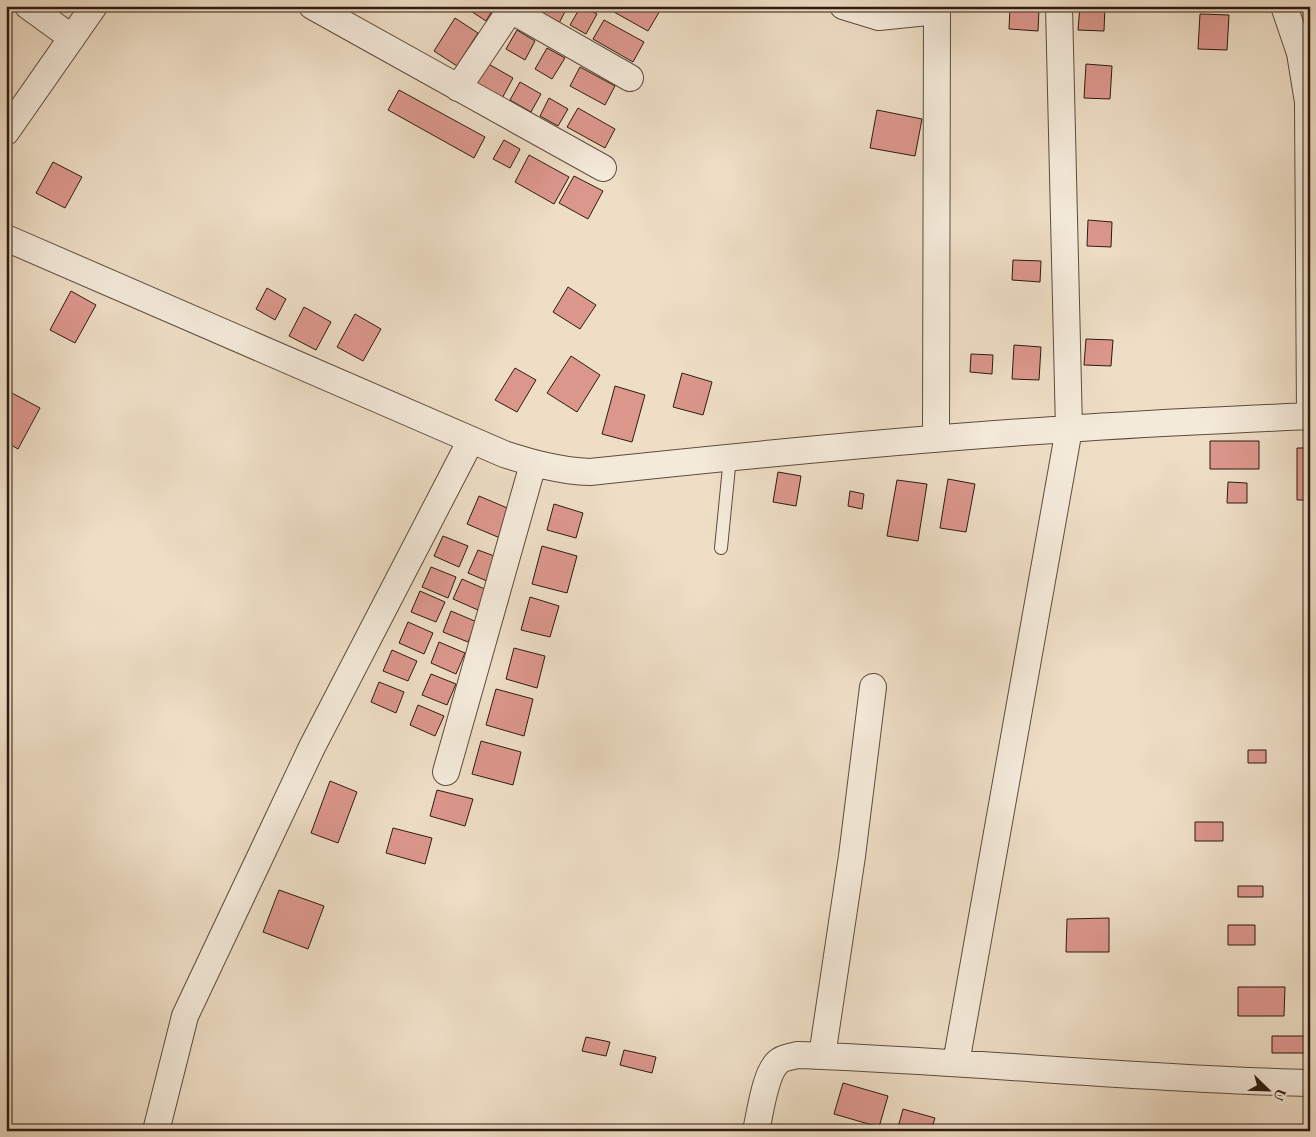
<svg xmlns="http://www.w3.org/2000/svg" width="1316" height="1137" font-family="Cardo,serif">
<rect width="100%" height="100%" fill="#eedec6"/>
<filter id="stains"><feTurbulence type="fractalNoise" baseFrequency=".004" numOctaves="4"/><feColorMatrix values="0 0 0 0 .2 0 0 0 0 .09 0 0 0 0 .02 0 0 0 .5 -.17"/></filter>
<radialGradient id="worn" r=".72"><stop offset=".6" stop-color="#630" stop-opacity="0"/><stop offset="1" stop-color="#630" stop-opacity=".3"/></radialGradient>
<path fill="#dc978d" stroke="#2d1b0f" d="M463,6H495L486,21Z
M539,6H568L558,25L536,12Z
M581,6L597,14L586,34L570,25Z
M617,6H656L661,9L648,31L614,12Z
M1080,6H1105L1104,31L1078,30Z
M1010,8L1039,10L1038,31L1009,29Z
M1200,14L1229,15L1227,50L1198,49Z
M455,18L478,33L457,66L434,51Z
M604,20L644,42L633,62L593,39Z
M517,30L535,41L525,60L506,49Z
M547,48L565,58L552,79L535,69Z
M485,62L513,78L500,102L471,87Z
M1086,64L1112,66L1110,99L1084,98Z
M580,67L615,86L605,105L570,86Z
M520,82L541,94L531,112L510,100Z
M399,90L485,137L474,158L388,110Z
M549,98L568,109L558,126L540,116Z
M578,108L615,129L605,148L567,127Z
M877,110L922,119L915,156L870,148Z
M504,140L520,149L510,168L493,159Z
M529,155L569,177L554,204L515,182Z
M53,162L82,177L65,208L36,193Z
M574,176L603,191L588,219L559,203Z
M1088,220L1112,222L1111,247L1087,246Z
M1013,260L1041,261L1040,282L1012,280Z
M568,287L596,305L580,329L553,312Z
M267,288L286,299L275,320L256,309Z
M71,291L96,305L75,343L50,330Z
M304,307L331,322L316,350L289,336Z
M355,314L381,329L363,361L337,347Z
M1086,339L1113,340L1111,366L1084,365Z
M1014,345L1041,347L1039,380L1012,379Z
M971,354L993,355L992,374L970,372Z
M571,356L600,375L577,412L547,393Z
M515,368L536,380L517,412L495,400Z
M682,373L712,382L703,415L673,407Z
M615,386L645,395L632,442L602,434Z
M12,393L40,408L18,449L6,442V404Z
M1210,441H1259V469H1210Z
M1297,448H1310V500H1297Z
M778,472L801,476L796,506L773,502Z
M948,479L975,484L966,532L940,528Z
M897,480L927,484L918,541L887,536Z
M1228,482L1247,483V503H1227Z
M850,491L864,494L862,509L848,506Z
M479,496L512,510L500,538L467,524Z
M554,504L583,513L576,538L547,530Z
M443,536L468,546L459,567L434,556Z
M542,546L577,556L567,593L532,584Z
M478,550L497,557L487,581L468,573Z
M431,567L456,577L448,598L422,587Z
M462,579L487,590L478,610L453,599Z
M420,591L445,602L436,622L411,612Z
M530,597L559,606L550,637L521,630Z
M451,611L477,622L468,642L443,632Z
M408,622L433,633L424,654L399,643Z
M439,642L465,653L456,674L431,663Z
M514,648L545,656L537,688L506,679Z
M392,650L417,661L408,681L383,671Z
M431,674L456,684L447,705L422,695Z
M379,682L404,692L396,713L371,702Z
M496,689L533,699L524,736L486,725Z
M418,705L444,716L435,736L410,725Z
M481,741L521,752L513,785L472,774Z
M1248,750H1266V763H1248Z
M330,781L357,792L338,843L311,833Z
M437,790L473,799L465,826L430,816Z
M1195,822H1223V841H1195Z
M393,828L432,838L425,864L386,853Z
M1238,886H1263V897H1238Z
M279,890L324,906L308,949L263,932Z
M1109,918V952H1066L1067,919Z
M1228,925H1255V945H1228Z
M1238,987H1285L1284,1016H1238Z
M1272,1036H1310V1053H1272Z
M586,1037L610,1042L606,1056L582,1051Z
M624,1050L656,1057L652,1073L620,1065Z
M843,1083L888,1096L879,1127L834,1114Z
M903,1109L935,1118L931,1131H897Z"/>
<g fill="none" stroke-linecap="round" stroke-linejoin="round">
<defs>
<path id="service" d="M721,548L730,457"/>
<path id="minor" d="M28,6L72,38
M312,6L603,168
M843,6L879,17L937,11
M511,10L630,78
M458,88L513,6
M6,132L94,6
M6,238L504,454C532,463 560,471 590,472C749,455 908,439 1068,429C1149,423 1229,420 1310,416L1308,102L1300,53L1284,6
M936,439L937,6
M446,772L533,464
M822,1056L852,856L873,687
M956,1063L1069,429L1059,6
M156,1131L185,1016L312,747L471,440
M756,1131C760,1114 765,1073 778,1062C783,1057 791,1057 797,1055C968,1061 1139,1079 1310,1083"/>
</defs>
<use href="#service" stroke="#5d4c3d" stroke-width="14"/>
<use href="#minor" stroke="#5d4c3d" stroke-width="28"/>
<use href="#service" stroke="#f4eada" stroke-width="12"/>
<use href="#minor" stroke="#f4eada" stroke-width="26"/>
</g>
<rect width="1316" height="1137" fill="none" stroke="#eedec6" stroke-width="25"/>
<rect x="8" y="8" width="1301" height="1122" fill="none" stroke="#2d1b0f" stroke-width="2.5"/>
<rect x="12" y="12" width="1291" height="1112" fill="none" stroke="#2d1b0f"/>
<g transform="translate(1268 1090) rotate(113)" stroke="#f4eada" stroke-width="4" paint-order="stroke">
<path d="M0-4L9 19L0 12L-9 19Z" fill="#2d1b0f"/>
<text y="-8" font-size="14" font-weight="bold" text-anchor="middle" fill="#2d1b0f">U</text>
</g>
<rect width="100%" height="100%" filter="url(#stains)"/>
<rect width="100%" height="100%" fill="url(#worn)"/>
</svg>
